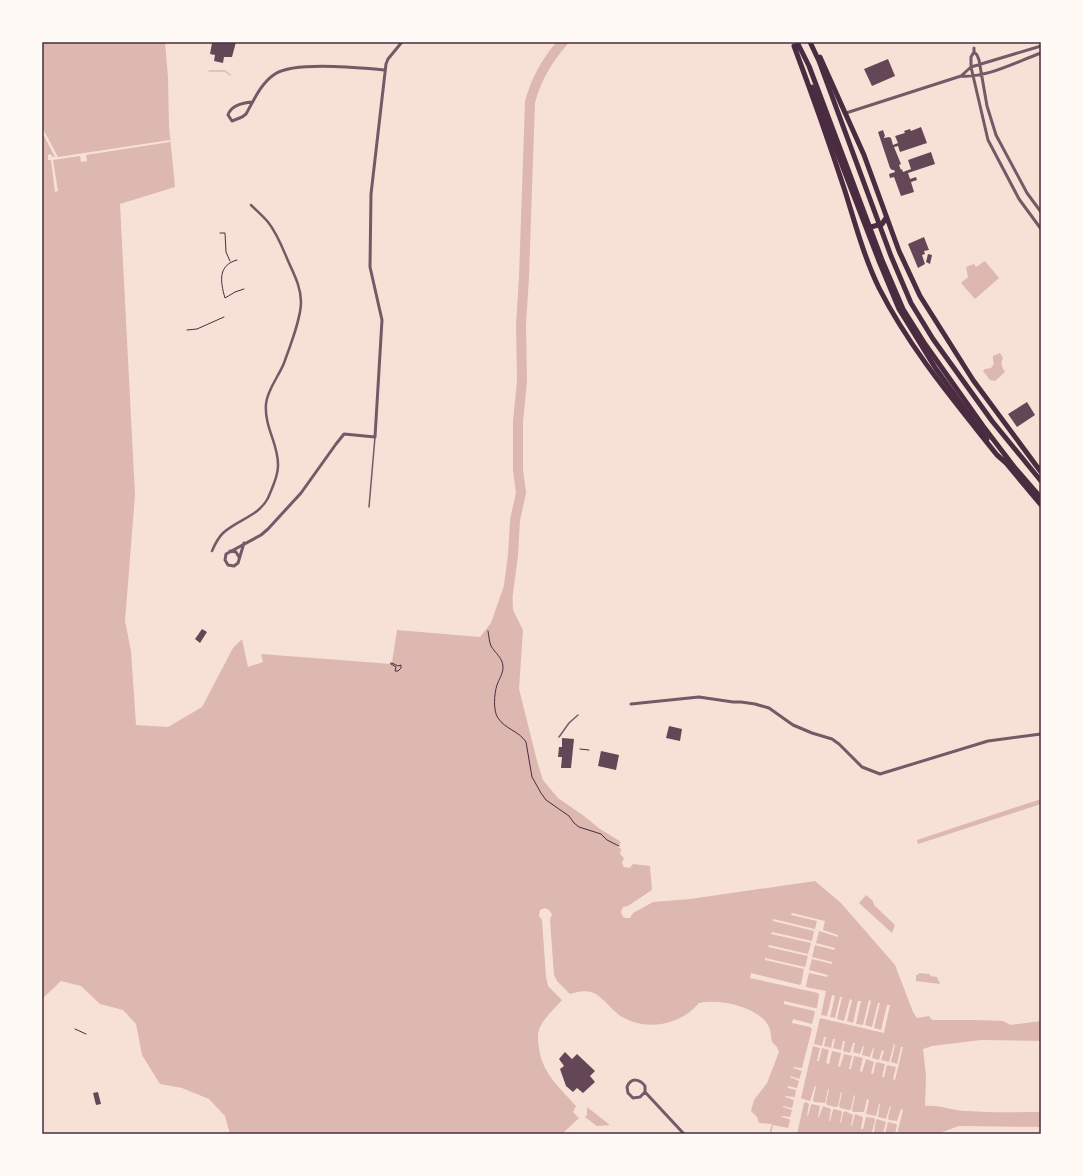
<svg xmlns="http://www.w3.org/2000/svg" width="1083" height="1176" font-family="'Roboto Condensed',sans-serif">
<rect width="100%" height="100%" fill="#f7e1d7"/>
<path fill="#dcb8b0" d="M42,42H165L168,77L169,126L175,187L120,204L135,495L125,621L131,651L136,725L168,727L202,707L233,648L242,639L248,667L263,662L261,654L391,664L392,663L397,630L480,637L491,623L506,580L512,581L513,610L523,630L519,689L537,761L543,780L558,798L584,816L600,829L621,842L618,847L621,849L620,854L624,858L622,863L624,867L630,868L633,864L650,866L652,890L628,906L623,907L621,912L623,917L626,918H630L633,913L653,902L690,899L815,881L841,903L895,965L913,1012L917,1018L929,1016L932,1020H976L1003,1021L1011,1025L1041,1021V1041L981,1040L932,1046L923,1049L926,1076L925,1106C939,1104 953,1111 968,1111C992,1113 1017,1112 1041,1112V1127L959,1126L937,1134H769L772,1124L759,1123L757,1117L751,1111L754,1100L767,1083L779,1052L777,1047L772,1042C771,1038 771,1031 769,1027C760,1007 719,998 699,1003C680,1026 644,1032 619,1015C611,1009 600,994 591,992C584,990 576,992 570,994L557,981L554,975L550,920L552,914L549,910L545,908L540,910L539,916L542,920L546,977L548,986L562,1000C555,1008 545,1017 540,1027C537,1034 538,1040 539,1048C542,1073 560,1088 576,1106L573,1112L579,1118L562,1134H230L225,1116L209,1099L182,1088L160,1084L142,1055L136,1024L123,1010L100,1004L81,986L61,981L42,999Z
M985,261L999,278L975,299L961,283L968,277L966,267L974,264L976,267Z
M1000,353L1003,358C1000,363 1002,367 1005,372L995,381L990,380L983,371L985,369L991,368L994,364L993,360V356Z
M1041,799V804L918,844L917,840Z
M866,895L873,901L874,905L895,925L892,933L859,903Z
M919,973L930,974V976L937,977L940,984L916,981V975H918Z
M587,1107L610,1125L597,1126L585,1117L587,1115Z"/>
<path fill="#f7e1d7" d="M42,127L58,157L170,140V142L86,155L87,161L81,162L80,156L53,160L58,191L55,192L51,160H48V155L50,154L53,157H55L42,132Z
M792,913L825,921L823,930L838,935V937L819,931L816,943L835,948L834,950L815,945L812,957L832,962V964L812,959L809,970L828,975L827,977L809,973L806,985V987L826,991L821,1015L827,1016L832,995L835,996L830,1017L835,1018L840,997H842L837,1019L844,1021L850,999L852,1000L847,1021L853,1023L858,1001H861L856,1024L863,1025L869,1000L871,1001L865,1025L872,1027L878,1003H880L874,1028L881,1030L887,1005H890L884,1033L820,1018L814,1044L822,1046L824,1037H826L824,1046L831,1048L833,1039H835L833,1048L841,1050L843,1041H845L843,1051L850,1053L853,1043H855L853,1052L860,1054L863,1046H864L862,1055L870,1057L873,1048L874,1049L872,1058L879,1060L882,1050L884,1051L881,1060L889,1062L894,1044L895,1045L891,1062L897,1064L901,1047H903L895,1080L893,1079L896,1067L887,1065L884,1077H882L885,1064L876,1062L873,1074L871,1073L874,1062L866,1059L862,1072L860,1071L863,1058L854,1056L851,1069H849L852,1056L844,1054L840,1067L838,1066L841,1053L832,1051L829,1064L826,1063L829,1050L822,1048L819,1061H817L820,1048L813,1046L801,1098L803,1099L810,1101L815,1086H816L813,1100L814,1102L825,1103L828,1089H829L826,1103L827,1105L836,1107L838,1106L841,1092L842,1093L839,1106L840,1108L849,1110L851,1109L854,1095L855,1096L852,1110L853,1112H864L867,1099L869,1100L866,1114L876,1116L879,1104H880L878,1117L886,1119L890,1106H891L888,1118L889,1120L897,1121L901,1109L903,1110L897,1134H895L897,1125L896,1124L888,1122L885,1134L883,1133L886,1122L877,1119L876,1120L874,1132H872L875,1120L874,1118L866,1117L863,1129H861L863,1117L855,1114L852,1126H851L853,1115L845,1111L843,1113L841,1123H840L842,1112L841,1111L834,1109L833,1110L830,1121H829L831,1109L823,1106L819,1117H818L820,1106L812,1104L811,1105L808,1116H807L809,1104L806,1102L804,1103L797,1134H771L773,1125L788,1128L790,1120L789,1119L781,1117L782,1116L790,1117L792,1110L783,1107V1106L792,1108L794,1100L785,1097L786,1096L795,1097L796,1090L788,1088V1086L797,1088L799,1081L790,1077L791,1076L799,1079L802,1071L793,1068V1067L802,1068L812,1029L810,1027L792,1023L793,1019L812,1024L815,1012L814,1011L784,1004V1001L815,1008H817L819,995L818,993L750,978L751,973L800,985L801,984L804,969L765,960V958L805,967L808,956L768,947L769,945L808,954L811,943L771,934L772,932L812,941L814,931L773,921V919L815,929L817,921L791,915Z"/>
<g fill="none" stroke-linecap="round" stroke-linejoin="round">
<path stroke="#dcb8b0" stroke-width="1.5" d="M209,71H225L230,75"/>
<path stroke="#dcb8b0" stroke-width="10" d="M508,593L513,555L515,520L521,493L518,470V422L522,381L521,325L524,277L530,102C536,79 547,60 563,42"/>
</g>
<path fill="#644757" d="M209,42H236L232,57H224L223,63L214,61L215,55L210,54L212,43Z
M888,59L895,76L872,86L864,69Z
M921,127L927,143L900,152L898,146L894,147L901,164L899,165L901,170L902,169L903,172L911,169L908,160L931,152L935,164L908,173L910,179L916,177L917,180L911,182L914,192L901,196L894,177L890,178L889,174L895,172L894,170H892L890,168L878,132L883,130L885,136L884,137V138L889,137L891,138L893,145L898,143L895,136L905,133L904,131L910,129L911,131Z
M924,237L929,250L924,251L925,254L922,255L925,264L918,268L908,244Z
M928,254L932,255L930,264L926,262Z
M1027,402L1035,415L1017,427L1008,414Z
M202,629L207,632L200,643L195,639Z
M669,726L682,729L680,741L666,738Z
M562,738L574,739L571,768H561L562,757H558L559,747H562Z
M601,751L619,755L616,770L598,766Z
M565,1052L572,1059L577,1054L595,1071L590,1076L595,1082L583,1093L577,1088L573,1092L566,1086L560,1069L564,1066L559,1059Z
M98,1092L101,1104L96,1105L93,1093Z"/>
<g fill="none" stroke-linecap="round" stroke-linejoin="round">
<path stroke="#4a2c40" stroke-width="1" d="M220,233H225L226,252L230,261
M237,260C218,265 220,281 225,298L235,292L244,289
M187,330L197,329L224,317
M488,631C489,636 489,641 491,646C495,653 503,658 503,667C503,674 499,679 497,685C494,694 493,711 498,718C505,729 519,731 526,742L532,777L541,793L546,800L569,816L574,823L579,827L601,834L607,840L619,846
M391,663H392L398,666L401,665V668L398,671H395L396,667L391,664Z
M580,749L589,750
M75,1029L86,1034"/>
<path stroke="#755966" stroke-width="1.5" d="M369,507L375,437
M559,737L569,723L578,715"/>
<path stroke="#755966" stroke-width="2.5" d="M212,551C215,544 218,538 223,533C237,520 259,516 268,498C272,488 278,477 278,466C279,445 264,427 266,404C267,390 279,376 284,363C290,346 301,319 301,302C301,285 292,271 286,256C281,244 276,232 268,222C263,216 256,210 251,205"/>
<path stroke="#755966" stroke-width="3" d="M974,48V52L977,55L979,60L987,106L996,135L1027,193L1041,212
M974,52L971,57V67L988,140L1019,199L1041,229
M961,76L971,67L1041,46
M252,102C243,103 231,105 228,115L232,121L242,117L246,114C254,100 261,83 275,74C295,61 360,68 385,70
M846,113L961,76C987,78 1016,62 1041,53
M244,543L238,563L234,566L228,565L225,560L226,554L261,535L268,529L301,493L336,444L344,434L375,437L382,320L370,267L371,194L386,64L388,59L402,42
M230,551L236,552L239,557
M631,704L699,697L733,702H741L755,704L769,708L793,725L812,733L832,739L839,744L862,767L880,774L988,741L1041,734
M645,1092L640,1097L633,1098L628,1093L627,1087C631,1077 640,1079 645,1086V1092L684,1134"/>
<path stroke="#4a2c40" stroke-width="5" d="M820,57L864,155L899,251L920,296L973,380L1041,472
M812,87L879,261L899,309L936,369L987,439
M867,228L882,224L886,218
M1006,463L1041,505"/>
<path stroke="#4a2c40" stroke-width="5" d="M797,42L809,66L882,260L903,309L925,344L983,426L1015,468L1041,498
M810,42L819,61L891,256L911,303L933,339L992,421L1041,481
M794,46C812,94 829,142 845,191C855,223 864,257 879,288C910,349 955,402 997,455L1005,462L1012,466"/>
</g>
<rect width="1083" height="1176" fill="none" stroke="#fffaf5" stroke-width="86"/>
<rect x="43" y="43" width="997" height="1090" fill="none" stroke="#4a2c40" stroke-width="1.5"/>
</svg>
